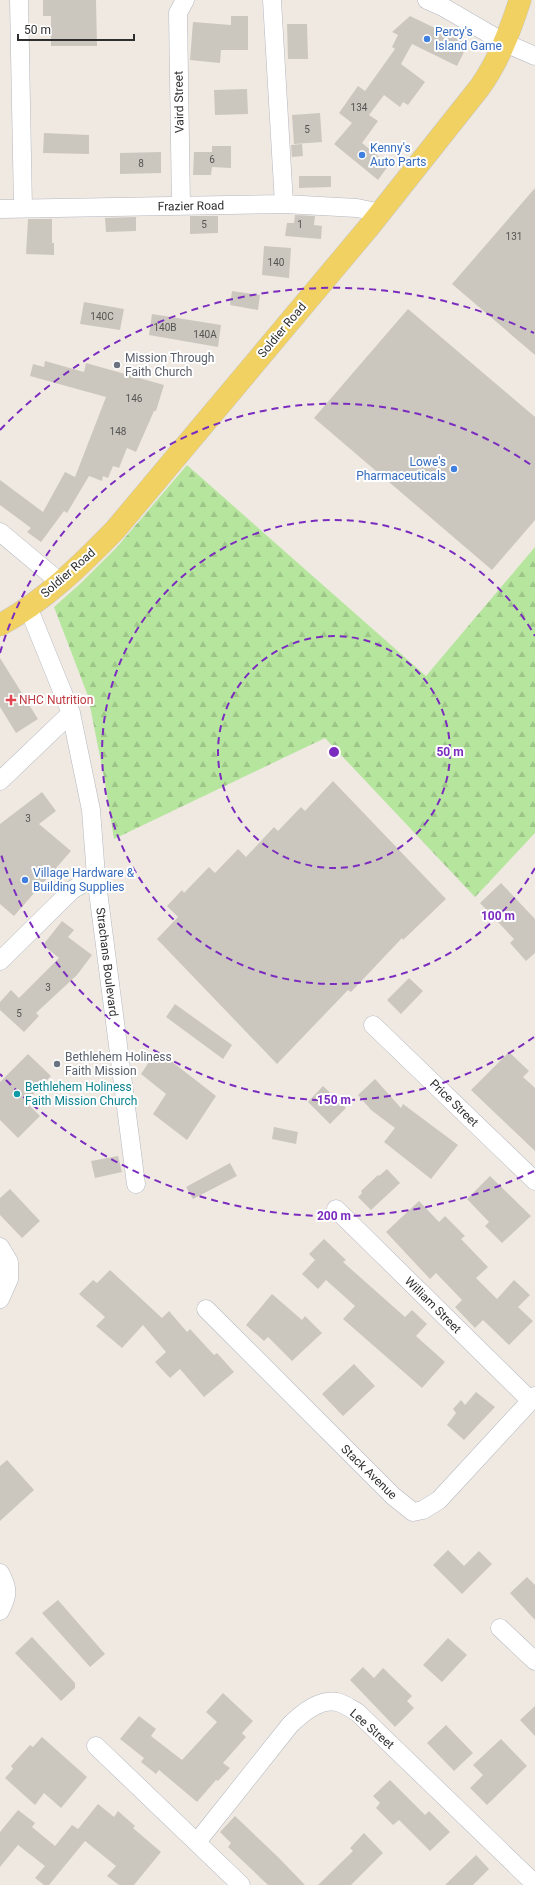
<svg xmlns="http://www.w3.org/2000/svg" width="535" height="1885" font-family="Roboto,sans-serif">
<defs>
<pattern id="forest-firs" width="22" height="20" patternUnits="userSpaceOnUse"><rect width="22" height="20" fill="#b6e59e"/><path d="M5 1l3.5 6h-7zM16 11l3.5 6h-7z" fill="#9dc588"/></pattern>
</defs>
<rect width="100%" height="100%" fill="#efe9e1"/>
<path fill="url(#forest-firs)" d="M187,465L426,676L535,547V833L475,897L325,738L114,839L104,777L88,696L54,607L81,583L117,547Z"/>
<path fill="#cbc7bf" d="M43,0H96L97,46H51V16H43Z
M231,16H248V50H221L220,63L190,60L193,22L231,25Z
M410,16L468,44L457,66L412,44L401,64L425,82L408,105L403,102L400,107L384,95L369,115L378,121L362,143L389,165L378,180L334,144L352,123L339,113L358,86L365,91L395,49L392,47L398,35L392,32Z
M287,24H307L308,59H288Z
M247,89L248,114L215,115L214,90Z
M320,113L322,142L294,144L292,115Z
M44,133L89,135V154L43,153Z
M302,144L303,156L292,157L291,145Z
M212,146H231V168L212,167L211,175H193L194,152H212Z
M161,152V173L120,174V153Z
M299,176H331V187L299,188Z
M535,188V355L452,284Z
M295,215L315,216L314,225L322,226L321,239L285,236L287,223H294Z
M190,216H218V233L190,234Z
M136,217V231L106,232L105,218Z
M28,219H52V243H54V255L26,254Z
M264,246L291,248L289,278L262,275Z
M232,291L260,295L258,310L230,305Z
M84,302L124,309L120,330L80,324Z
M408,309L535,417V520L492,570L314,418Z
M152,314L221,325L218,347L149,335Z
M45,361L84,372L86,363L164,385L156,411H154L136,452L127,448L119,468L113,466L108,478L103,476L102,481L89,476L67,513L64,511L41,542L27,532L31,528L0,505V480L43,512L65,472L75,477L106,397L30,376L33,364L44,367Z
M0,658L38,719L16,733L0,707Z
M333,781L446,899L403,940L402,938L351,992L348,990L277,1064L157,939L178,917L167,906L182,890L184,893L209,867L215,873L238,849L246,857L274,827L278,831L301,807L305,811Z
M42,792L56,811L39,824L71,851L14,916L0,904V824Z
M501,883L535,919V953L526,961L510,943L514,939L480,903Z
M62,921L74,930L68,937L92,955L77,975L36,1013L39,1016L24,1032L0,1010V1002L11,990L19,998L59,958L43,945Z
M409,978L423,991L401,1014L387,1000Z
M175,1004L232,1045L223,1059L166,1017Z
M157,1050L216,1096L187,1140L153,1114L166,1094L141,1074Z
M509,1052L529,1071L523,1077L535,1088V1151L471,1090Z
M28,1054L51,1076L26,1102L40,1116L18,1138L0,1120V1082Z
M375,1079L401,1108L403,1104L458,1145L431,1179L384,1142L395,1128L371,1110L358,1095Z
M323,1086L346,1108L330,1124L308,1102Z
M274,1127L298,1132L296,1144L272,1139Z
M118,1156L122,1172L95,1178L91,1161Z
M230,1163L237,1176L193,1199L186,1187Z
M387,1169L400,1183L371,1210L358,1197L362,1193L361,1191L378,1175L379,1176Z
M490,1176L531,1216L502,1243L485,1226L489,1222L467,1199Z
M10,1189L40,1221L22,1238L0,1215V1198Z
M419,1201L439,1222L445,1216L465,1236L461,1239L488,1267L476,1278L497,1299L514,1280L530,1295L518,1307L533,1321L509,1345L483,1320L475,1328L455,1307L462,1300L436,1273L430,1279L386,1232Z
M324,1239L346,1260L343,1262L405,1317L412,1310L427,1324L416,1336L445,1362L422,1388L343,1319L355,1306L326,1280L318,1289L302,1274L315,1260L309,1254Z
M110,1270L162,1318L169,1311L187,1332L190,1329L214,1355L217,1353L234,1372L204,1397L180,1369L170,1378L155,1362L166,1352L143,1325L122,1348L96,1326L105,1317L79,1294L93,1280L97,1283Z
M272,1294L302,1320L305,1316L322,1333L292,1361L268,1337L264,1341L246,1325Z
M354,1364L375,1386L343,1416L322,1394Z
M476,1392L495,1407L464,1440L447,1425L456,1413L453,1409L461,1400L465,1405Z
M7,1460L34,1490L0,1521V1466Z
M448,1550L464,1566L479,1551L492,1564L462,1594L433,1565Z
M527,1577L535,1585V1620L510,1593Z
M58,1600L105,1654L90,1667L42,1613Z
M32,1637L75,1683V1688L61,1701L15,1653Z
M448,1638L467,1655L442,1682L423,1665Z
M363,1667L374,1678L383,1668L412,1696L407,1701L414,1708L395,1727L350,1680Z
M223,1693L253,1721L242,1733L246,1737L223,1763L230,1768L218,1781L216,1780L197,1802L159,1770L156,1774L141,1762L144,1758L120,1739L139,1716L156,1729L151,1736L182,1760L217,1722L206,1712Z
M535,1706V1736L520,1720Z
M446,1725L473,1753L454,1771L427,1743Z
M42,1737L87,1777L61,1808L44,1793L35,1805L5,1778L13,1769L11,1766L30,1745L33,1747Z
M501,1739L527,1766L487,1805L470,1788L483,1775L473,1765Z
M390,1780L425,1815L429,1811L450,1832L430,1851L399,1820L393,1825L376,1808L380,1803L373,1796Z
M98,1804L114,1817L118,1811L135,1826L133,1828L161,1852L134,1885H119L107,1876L116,1866L85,1841L49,1885H44L35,1878L45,1866L18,1845L0,1867V1832L18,1810L35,1823L32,1827L55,1846L72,1825L78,1829Z
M235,1816L279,1858L305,1885H268L228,1847L231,1843L220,1832Z
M364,1833L383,1853L351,1885H318L353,1851L350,1848Z
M476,1855L489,1869L473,1885H445Z"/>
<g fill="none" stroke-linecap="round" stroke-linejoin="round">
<defs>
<path id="minor" d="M19,0L23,208
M272,0L284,204
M427,0L443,7L505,43L535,56
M181,206L178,13L185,0
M0,209L284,204L357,208L381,213
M0,532L61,583
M28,607L71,713L91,810L96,876L136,1184
M0,781L71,713
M0,961L72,890L96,876
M373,1025L535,1181
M336,1209L531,1401
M0,1247L9,1262V1279L0,1299
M206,1309L393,1496L413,1512L423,1510L439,1500L535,1396
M0,1573C9,1589 8,1596 0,1611
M500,1628L535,1661
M96,1746L241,1885
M197,1842L290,1725C301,1714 319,1698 337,1702C343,1703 351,1709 357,1712L535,1884"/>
<path id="major" d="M0,625C44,601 80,566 115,530L369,227L480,87C499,60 510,31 520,0"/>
</defs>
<use href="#minor" stroke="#b4b7c1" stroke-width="19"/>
<use href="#major" stroke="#c9c9c9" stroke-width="23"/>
<use href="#minor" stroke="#fff" stroke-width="18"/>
<use href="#major" stroke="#f2d163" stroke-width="22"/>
</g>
<g fill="none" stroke="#7b2cbf" stroke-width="2" stroke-dasharray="7 5">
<circle cx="334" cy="752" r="116"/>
<path d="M535 868A232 232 0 1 1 535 636"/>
<path d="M534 1037A348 348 0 0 1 0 851M0 653A348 348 0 0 1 534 467"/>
<path d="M534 1171A464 464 0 0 1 0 1074M0 430A464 464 0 0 1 534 333"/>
</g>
<g fill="#3f7fe0" stroke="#fff" stroke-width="1.5">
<circle cx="427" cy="39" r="4"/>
<circle cx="362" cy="155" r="4"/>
<circle cx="454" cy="469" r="4"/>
<circle cx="25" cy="880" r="4"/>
</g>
<g fill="#6b7280" stroke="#fff" stroke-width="1.5">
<circle cx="117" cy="365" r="4"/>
<circle cx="57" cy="1064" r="4"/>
</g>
<path fill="#e0444e" stroke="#fff" stroke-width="1.5" d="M9 694h4v4h4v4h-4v4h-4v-4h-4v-4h4z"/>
<circle fill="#0f9aa8" stroke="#fff" stroke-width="1.5" cx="17" cy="1094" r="4"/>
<g text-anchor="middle" stroke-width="4" stroke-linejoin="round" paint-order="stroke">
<g font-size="10" fill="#555452">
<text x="359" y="111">134</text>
<text x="307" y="133">5</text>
<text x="212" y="163">6</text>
<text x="141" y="167">8</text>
<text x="204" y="228">5</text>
<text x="300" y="228">1</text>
<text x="514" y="240">131</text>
<text x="276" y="266">140</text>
<text x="102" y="320">140C</text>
<text x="165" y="331">140B</text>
<text x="205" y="338">140A</text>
<text x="134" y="402">146</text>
<text x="118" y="435">148</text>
<text x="28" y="822">3</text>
<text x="48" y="991">3</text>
<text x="19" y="1017">5</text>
</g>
<g font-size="12" fill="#366cbe" stroke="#fff" text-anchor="start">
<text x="435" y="36">Percy's<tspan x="435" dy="14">Island Game</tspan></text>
<text x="370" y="152">Kenny's<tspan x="370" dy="14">Auto Parts</tspan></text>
<text x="446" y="466" text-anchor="end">Lowe's<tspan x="446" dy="14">Pharmaceuticals</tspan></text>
<text x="33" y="877">Village Hardware &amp;<tspan x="33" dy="14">Building Supplies</tspan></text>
</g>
<g font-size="12" fill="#2e2e2e" stroke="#fff">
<text transform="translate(179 102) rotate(-91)" y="4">Vaird Street</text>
<text transform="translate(191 206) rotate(-1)" y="4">Frazier Road</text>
<text transform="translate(282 330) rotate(-50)" y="4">Soldier Road</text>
<text transform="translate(68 573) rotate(-41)" y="4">Soldier Road</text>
<text transform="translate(107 962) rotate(83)" y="4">Strachans Boulevard</text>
<text transform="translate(454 1103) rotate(44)" y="4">Price Street</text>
<text transform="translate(433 1305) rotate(45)" y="4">William Street</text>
<text transform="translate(369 1472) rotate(44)" y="4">Stack Avenue</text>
<text transform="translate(372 1729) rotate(41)" y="4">Lee Street</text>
</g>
<g font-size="12" fill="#5b616d" stroke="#fff" text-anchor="start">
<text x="125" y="362">Mission Through<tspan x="125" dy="14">Faith Church</tspan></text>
<text x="65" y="1061">Bethlehem Holiness<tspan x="65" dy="14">Faith Mission</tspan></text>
</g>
<g font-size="12" fill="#be3a42" stroke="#fff" text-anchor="start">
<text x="19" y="704">NHC Nutrition</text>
</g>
<g font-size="12" fill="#0d838f" stroke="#fff" text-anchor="start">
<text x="25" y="1091">Bethlehem Holiness<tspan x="25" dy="14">Faith Mission Church</tspan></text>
</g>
</g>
<circle cx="334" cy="752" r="6" fill="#7b2cbf" stroke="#fff" stroke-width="2"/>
<g font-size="12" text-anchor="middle" font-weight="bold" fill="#7b2cbf" stroke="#fff" stroke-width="4" stroke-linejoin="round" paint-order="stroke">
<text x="450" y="756">50 m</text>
<text x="498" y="920">100 m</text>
<text x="334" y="1104">150 m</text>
<text x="334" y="1220">200 m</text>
</g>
<path d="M18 34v6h116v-6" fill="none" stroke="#2e2e2e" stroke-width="2"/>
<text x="24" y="34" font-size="12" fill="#2e2e2e" stroke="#ffffff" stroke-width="3" paint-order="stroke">50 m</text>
</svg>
